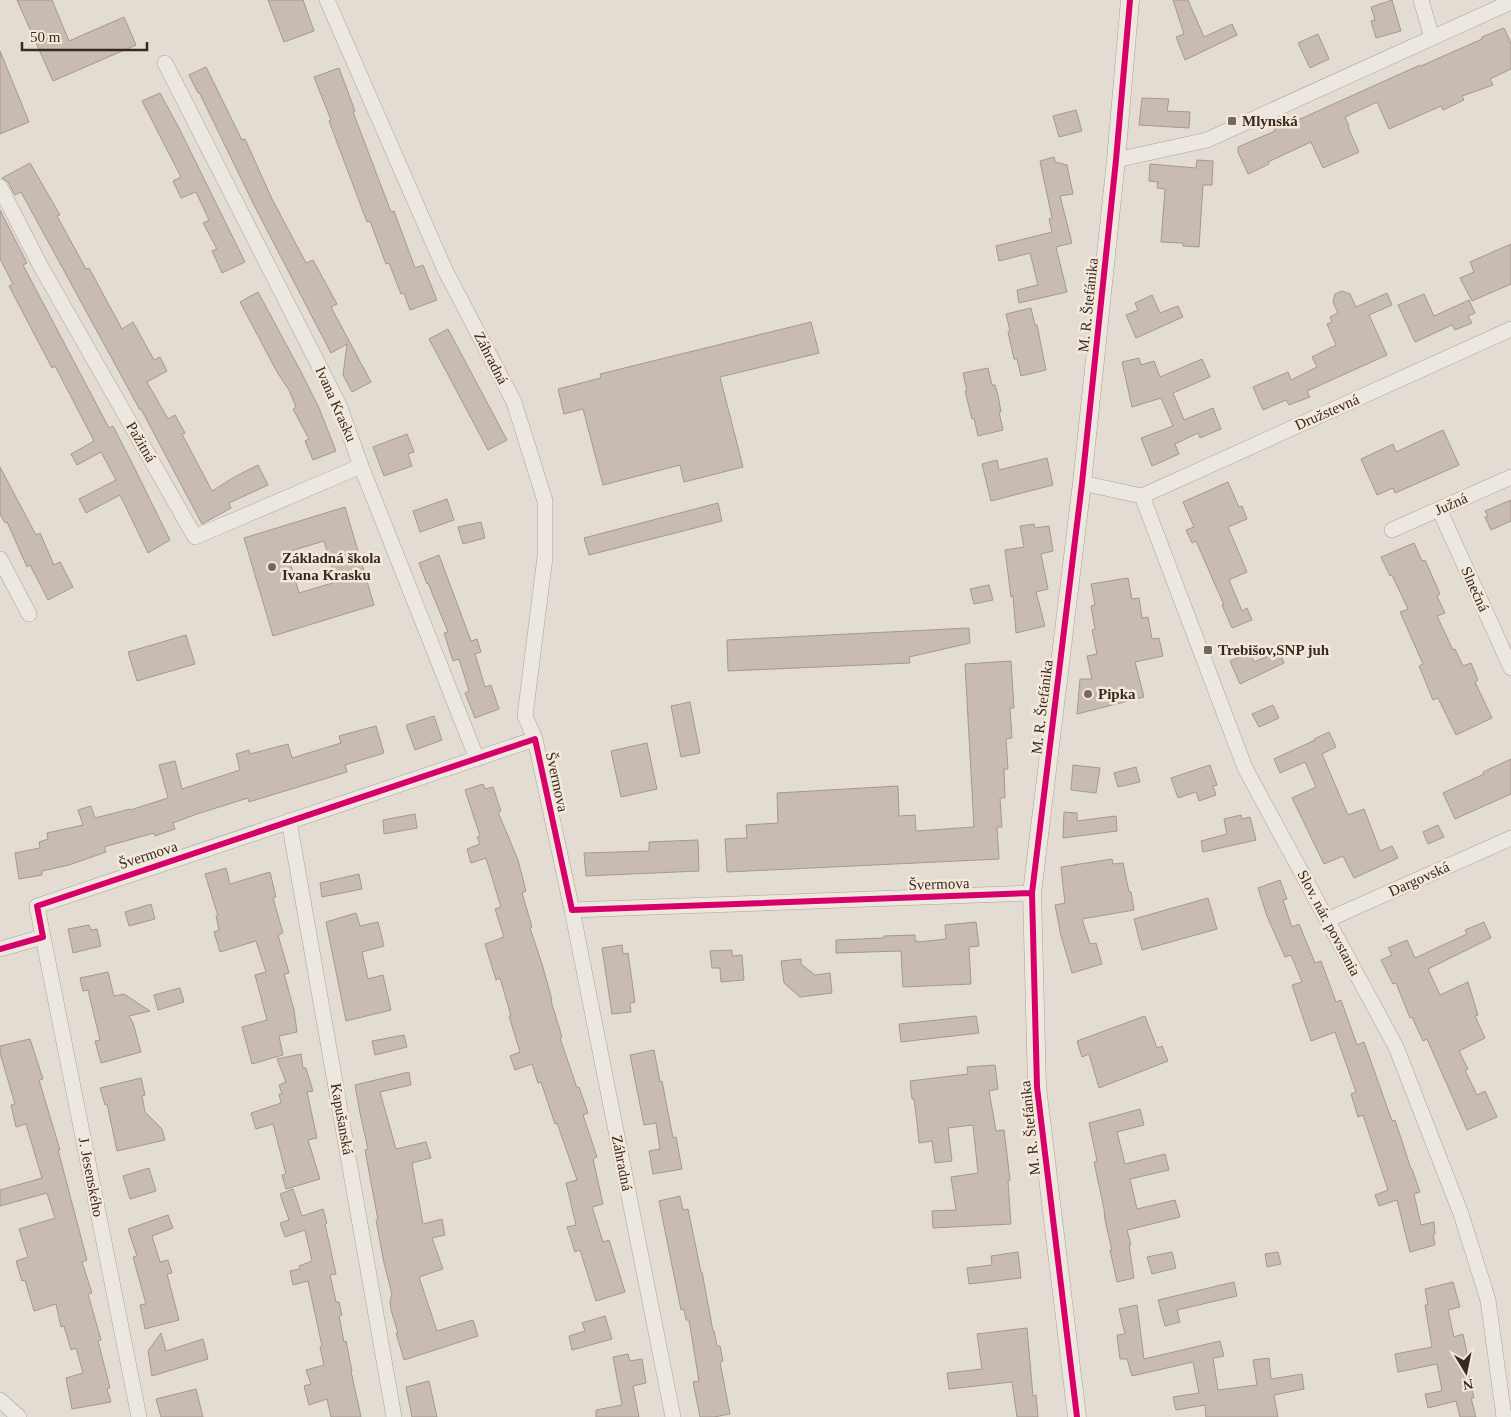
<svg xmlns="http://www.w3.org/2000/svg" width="1511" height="1417" font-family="'Times New Roman',serif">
<rect width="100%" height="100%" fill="#e3dcd2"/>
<path fill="#c7bbb2" stroke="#a49891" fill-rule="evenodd" d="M17,0H52L69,41L124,17L136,45L53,81Z
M268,0H303L314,31L284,42Z
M1173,0H1188L1204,37L1232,24L1237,35L1185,60L1176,37L1184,34Z
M1392,0L1401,31L1376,38L1371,21L1375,20L1371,7Z
M1504,28L1511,43V69L1490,79L1493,85L1462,96L1464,100L1443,110L1441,106L1389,129L1377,102L1345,117L1349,126L1348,127L1359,152L1323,168L1311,142L1268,162L1269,164L1248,174L1238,152V147L1275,131L1274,129L1297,119L1298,120L1420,65L1421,66L1482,39V37Z
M1318,34L1329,59L1310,68L1298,43Z
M0,51L29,122L0,134Z
M206,67L242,140L245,139L272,199L306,263L313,260L337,304L331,307L371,382L352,392L343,375L347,344L331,353L255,207L199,92L198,93L189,75Z
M339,68L355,111L353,112L391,212L394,211L415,268L423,265L437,300L410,310L404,293L401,294L389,263L386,264L370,221L367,222L329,121L331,120L314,77Z
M160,93L179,128L245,262L222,273L212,251L217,249L203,223L209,220L196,192L181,198L173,181L181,177L142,101Z
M1142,98L1169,99L1167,111L1190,112L1189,128L1139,125Z
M1076,110L1082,131L1059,137L1053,116Z
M1054,157L1055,162L1067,165L1073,194L1060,196L1072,243L1056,247L1067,292L1019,303L1017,290L1038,285L1030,253L999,261L996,246L1052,232L1049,219L1052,218L1040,161Z
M1197,160L1213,161L1212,185H1203L1199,247L1183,246V243L1161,242L1165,189L1157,188L1158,182L1149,181L1150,164L1196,168Z
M30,163L60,215L57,216L86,269L89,268L122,329L133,322L154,360L160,357L167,371L147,382L168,419L175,415L185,433L182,434L212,491L236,476L258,465L268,485L229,503L231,508L202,524L141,409L140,410L21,192L15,195L8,182L2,178Z
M0,210L27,263L23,265L109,428L113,426L131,461L170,540L148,553L120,495L86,513L79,499L116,480L101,452L77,465L71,454L94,441L55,366L52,368L9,286L13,284L0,259Z
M1511,244V284L1472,301L1460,278L1474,272L1470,262Z
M1342,291L1350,294L1356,307L1387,293L1392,305L1369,315L1387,355L1307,391L1310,397L1289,405L1286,400L1263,410L1253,387L1288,372L1291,380L1317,367L1312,357L1336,345L1327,324L1332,322L1330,317L1338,313L1333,302L1335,294Z
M258,292L300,370L319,408L336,451L313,460L305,441L309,439L293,409L296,407L289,390L277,372L240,302Z
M1424,294L1434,316L1469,300L1475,313L1468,316L1472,323L1455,330L1452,325L1415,342L1398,305Z
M1152,295L1160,313L1178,306L1183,317L1136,338L1126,315L1138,310L1135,303Z
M1031,308L1035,325H1037L1046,370L1021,376L1017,359H1014L1008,332L1010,331L1006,314Z
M811,322L819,353L720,377L743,467L684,482L680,465L603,485L583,409L564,414L558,389L601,378L600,374Z
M448,329L507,440L488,450L429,339Z
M1139,358L1141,365L1154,361L1160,377L1202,359L1210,377L1173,393L1184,420L1213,408L1221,429L1200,438L1198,433L1175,444L1179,454L1152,466L1141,438L1173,426L1161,398L1132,407L1122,362Z
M988,368L992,385H995L998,395L1001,412H999L1003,430L978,436L974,418L972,419L965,391H967L963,373Z
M1443,430L1459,465L1395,493L1393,488L1377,495L1361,459L1393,444L1396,452Z
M407,434L414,452L408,454L412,466L384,476L373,447Z
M1047,458L1053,485L991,501L982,464L997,460L999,470Z
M0,467L36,535L40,533L54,565L60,562L73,587L48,600L30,565L27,567L7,522L5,523L0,514Z
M1228,482L1239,507L1242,506L1247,519L1228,527L1247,572L1229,580L1242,611L1247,608L1252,620L1232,628L1222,605H1224L1196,541L1192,543L1186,530L1194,527L1183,502Z
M447,499L454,520L420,532L413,511Z
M1511,500V521L1491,530L1485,517L1488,516L1485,511Z
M718,503L722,521L589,555L584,538Z
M345,507L374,605L273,636L244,538ZM324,541L336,582L299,593L287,552Z
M481,522L485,538L463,544L458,527Z
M1034,524L1035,528L1049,526L1053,551L1041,554L1048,589L1036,592L1045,626L1016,633L1013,596L1011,597L1005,550L1024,547L1020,526Z
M1414,543L1422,561L1425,560L1440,594L1437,596L1445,613L1437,616L1453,650L1455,649L1463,666L1471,663L1478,680L1475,682L1492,718L1456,735L1438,698L1433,700L1419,666L1423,664L1400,612L1408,609L1392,575L1390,576L1381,557Z
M439,555L471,641L477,639L481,652L475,654L485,687L491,685L499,709L475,718L465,693L469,691L459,659L453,661L444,633L448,632L428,583L427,584L419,563Z
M1128,578L1132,599L1139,598L1142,618L1148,617L1152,639L1159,638L1163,656L1135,662L1144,697L1077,714L1080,679H1092L1087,656L1097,654L1092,630L1095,629L1091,606L1095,605L1091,584Z
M989,585L993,600L974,604L970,589Z
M969,628L970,643L909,657L910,663L728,671L727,640Z
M186,635L195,664L137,681L128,652Z
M1279,651L1284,663L1240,684L1230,661L1250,652L1254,662Z
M1011,661L1014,708H1010L1012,738L1006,739L1008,769H1004L1005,798H1000L1002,827H997L999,859L727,872L725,839L747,838L746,825L778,823L777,793L898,786L899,816L915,815L916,831L974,827L965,664Z
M690,702L700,753L681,757L671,706Z
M1273,705L1279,718L1259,727L1252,714Z
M434,716L442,740L415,750L406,725Z
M376,726L384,753L345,765L347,772L249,802L248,798L197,814L173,823L175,829L155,836L154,833L104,847L106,852L69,865L42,871V875L19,879L15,853L40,848L39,842L48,839L47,833L83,825L78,810L91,806L95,818L130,809V810L168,798L159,765L175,761L182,789L240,770L236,754L249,750L250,754L288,744L292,758L341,743L339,736Z
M1329,732L1336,747L1322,754L1348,815L1364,809L1380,851L1392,846L1398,858L1354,878L1343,856L1324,864L1292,798L1316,787L1305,762L1280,773L1274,759L1315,740L1314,739Z
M647,743L657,789L621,797L611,751Z
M1511,759V794L1455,819L1443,793L1484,774L1483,772Z
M1073,765L1100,768L1096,793L1071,790Z
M1210,765L1217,785L1213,786L1216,795L1199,801L1196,792L1178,798L1171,778Z
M1136,767L1140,782L1118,787L1114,773Z
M483,784L485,789L493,787L501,811L498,812L518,860L526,891L522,893L532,927L530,928L542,964L552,1000L551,1001L562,1037L560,1038L577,1088L579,1087L588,1113L583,1115L597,1157L593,1159L603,1204L592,1207L603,1242L609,1240L625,1292L596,1301L580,1250L575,1252L567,1227L576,1225L566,1183L577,1180L557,1123L555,1124L541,1082L538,1083L532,1064L515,1070L510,1056L520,1052L509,1016H511L500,978L496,980L485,944L504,937L495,909L501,907L486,858L471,863L467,849L480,844L477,837L480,836L465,790Z
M1064,812L1077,813V821L1116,816L1117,831L1063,838Z
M415,814L417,828L384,834L383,820Z
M1241,815L1242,819L1250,817L1256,840L1203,852L1201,841L1227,834L1224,819Z
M1438,825L1444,837L1428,844L1423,832Z
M698,840L699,871L586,876L584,853L649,851V842Z
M1112,859L1113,864L1123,863L1129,892H1131L1134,910L1082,919L1090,944L1096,943L1102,964L1072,973L1061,936L1055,905L1065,903L1061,867Z
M226,868L230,884L270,872L276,897L273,898L283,933L278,935L289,973L284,974L294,1010L297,1032L279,1036L283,1055L252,1064L242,1027L267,1020L255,975L266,972L256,941L220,952L214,932L219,930L216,916H218L205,874Z
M359,874L362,889L322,897L320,883Z
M1280,880L1287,899L1283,900L1292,927L1299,924L1315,963L1321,961L1336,1002L1341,1000L1357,1045L1364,1042L1392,1121L1395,1120L1411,1169H1412L1420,1192L1414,1194L1421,1225L1434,1222L1435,1234L1433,1235L1435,1245L1410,1252L1397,1200L1379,1206L1375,1195L1388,1190L1363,1115L1358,1117L1351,1094L1356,1092L1335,1032L1311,1041L1292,985L1302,982L1291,955L1285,957L1267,916L1258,888Z
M1208,898L1217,929L1142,950L1134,919Z
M151,904L155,919L129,926L125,912Z
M356,913L360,926L378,922L384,946L362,952L368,979L383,975L391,1010L346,1021L326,922Z
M976,922L979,946L969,947L971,984L903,987L901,951L836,953V940L884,938V936L915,935V941H918V942L946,939L945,925Z
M1484,922L1491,938L1428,969L1440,995L1468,982L1478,1015L1475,1016L1485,1038L1459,1051L1468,1069L1465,1070L1477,1095L1485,1091L1497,1117L1467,1130L1427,1039L1423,1041L1412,1017L1410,1018L1396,983L1393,984L1381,960L1392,955L1388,948L1407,940L1415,958L1467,934L1465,930Z
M89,925L91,930L97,929L101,946L73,953L68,929Z
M622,945L623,954L628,953L635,1002L630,1003L631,1012L612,1014L602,948Z
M732,950V956L742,955L744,980L721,982L720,968H712L710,951Z
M801,959V964L815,975L830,973L832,993L800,997L784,983L781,961Z
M108,972L114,996L124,994L150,1011L129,1016L133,1023L141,1052L101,1063L95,1041L100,1040L88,990L83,991L80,978Z
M180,988L184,1002L158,1010L154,995Z
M976,1016L979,1033L901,1042L899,1024Z
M1145,1016L1157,1048L1162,1046L1168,1061L1099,1088L1089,1054L1082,1057L1077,1041Z
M404,1035L407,1047L375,1055L372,1041Z
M30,1039L43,1079L39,1080L60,1150H58L87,1260L82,1262L92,1293L88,1294L101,1340L98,1341L110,1388L107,1389L111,1402L72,1409L66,1378L83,1373L76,1348L71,1350L64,1326L61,1327L56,1304L34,1311L25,1280L22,1281L16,1261L28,1257L19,1229L55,1218L47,1193L0,1206V1190L42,1178L26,1124L16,1127L11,1105L15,1104L0,1053V1046Z
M654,1050L660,1082L662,1081L673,1138L676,1137L682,1169L653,1174L649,1151L660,1149L656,1123L644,1125L630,1055Z
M301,1054L303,1068H306L313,1091L307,1092L317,1138L308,1140L320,1179L286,1189L282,1175L286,1174L273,1124L256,1129L251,1113L281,1103L279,1094H282L279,1085L286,1082L277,1059Z
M995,1065L998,1089L989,1091L996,1131L1004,1130L1010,1180L1008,1181L1011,1224L933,1228L932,1211L956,1210L951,1177L978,1173L973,1125L948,1128L952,1161L935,1163L932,1141L919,1143L917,1122L914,1099H912L910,1081L968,1074L967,1067Z
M409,1072L411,1085L380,1092L396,1149L426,1142L431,1158L412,1163L423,1224L442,1219L445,1235L432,1238L443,1269L419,1277L437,1331L473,1320L478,1336L404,1360L396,1333H398L391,1310L390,1301L392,1294L384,1263L376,1220H378L365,1150L368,1149L360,1113L355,1085Z
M141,1078L145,1095L142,1096L145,1112L162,1129L165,1140L117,1151L107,1104L105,1105L100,1088Z
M1140,1109L1144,1125L1117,1132L1125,1164L1165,1154L1169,1170L1130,1179L1137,1209L1175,1200L1180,1217L1127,1230L1131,1245H1129L1134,1278L1117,1282L1110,1250H1112L1105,1220L1104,1209L1094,1162L1097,1161L1089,1123Z
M149,1168L156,1191L130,1199L123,1176Z
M293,1189L302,1216L323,1209L327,1223L325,1224L336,1274L330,1275L336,1302H339L342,1315L339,1316L344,1342L346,1341L352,1371H351L361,1417H331L327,1399L309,1405L304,1386L311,1384L306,1370L324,1365L320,1347L322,1346L308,1281L293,1285L290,1271L300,1269L299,1266L312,1261L305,1230L285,1237L280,1223L289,1220L280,1194Z
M680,1196L683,1210L688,1209L701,1272H702L713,1331H714L717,1346H720L723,1361L720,1362L730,1414L714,1417H700L693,1382L699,1381L689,1320H686L684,1309L681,1310L659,1201Z
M168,1215L173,1228L152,1236L160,1262L168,1260L172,1273L167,1274L179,1320L145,1329L140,1305L146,1304L133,1257L137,1256L128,1229Z
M1018,1252L1021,1278L969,1284L967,1268L992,1265L991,1256Z
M1172,1252L1176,1268L1152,1274L1147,1257Z
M1278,1252L1281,1264L1267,1267L1265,1254Z
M1234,1282L1237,1296L1177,1310L1180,1322L1165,1326L1158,1300Z
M1453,1282L1460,1307L1448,1310L1454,1337L1463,1334L1468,1358H1465L1474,1398H1471L1476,1417H1460L1456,1401L1428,1408L1425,1394L1442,1391L1437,1364L1398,1372L1395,1354L1432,1347L1425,1305H1428L1425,1289Z
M1137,1305L1144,1359L1220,1341L1224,1356L1213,1358L1218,1390L1257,1385L1253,1360L1269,1358L1271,1379L1302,1374L1304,1389L1274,1395L1278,1417H1206L1205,1405L1176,1410L1173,1397L1199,1393L1193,1362L1132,1376L1127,1359H1120L1117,1335L1125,1334L1119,1309Z
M605,1316L612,1339L572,1350L569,1336L585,1331L582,1323Z
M1027,1328L1033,1396L1036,1395L1038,1417H1017L1012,1382L949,1389L947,1373L982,1369L977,1334Z
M161,1333L166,1351L203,1339L208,1359L152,1376L148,1351Z
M628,1354L630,1361L642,1359L646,1383L633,1386L639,1417H596V1410L622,1405L613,1357Z
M429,1381L437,1417H412L406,1387Z
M196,1389L203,1417H161L156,1399Z"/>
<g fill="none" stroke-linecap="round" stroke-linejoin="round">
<defs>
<path id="minor" d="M327,0L445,270L514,402L545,501V557L525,716L535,739
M1421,0L1432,38
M165,63L339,405L361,466L477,759
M1116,160L1207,140L1511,2
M0,187L40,265L195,537L361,466
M1082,483L1142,496
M1142,496L1245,768L1396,1047L1461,1214L1488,1300L1504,1417
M1142,496L1511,329
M1439,509L1511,668
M1392,530L1511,477
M0,559L29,614
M289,821L394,1417
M572,910L673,1417
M1327,920L1511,838
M43,937L139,1417
M0,949L43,937L37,906L535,739L572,910L1032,893
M0,1400L19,1417"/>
<path id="tertiary" d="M1077,1417L1037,1087L1032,893L1082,483L1116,160L1130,0"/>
</defs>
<use href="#minor" stroke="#a9a29a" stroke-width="16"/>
<use href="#tertiary" stroke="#a9a29a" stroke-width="19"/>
<use href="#minor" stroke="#ece8e1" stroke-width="15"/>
<use href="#tertiary" stroke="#ece8e1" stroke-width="18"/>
<defs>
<path id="cycleway" d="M0,949L43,937L37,906L535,739L572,910L1032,893
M1077,1417L1037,1087L1032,893L1082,483L1116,160L1130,0"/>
</defs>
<use href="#cycleway" stroke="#f3e8d9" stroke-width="9"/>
<use href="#cycleway" stroke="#d6006c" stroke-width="6"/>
</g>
<g fill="#746860" stroke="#f3e8d9" stroke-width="2">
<rect x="1227" y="116" width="10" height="10" rx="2.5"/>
<circle cx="272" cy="567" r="5"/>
<rect x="1203" y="645" width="10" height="10" rx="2.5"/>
<circle cx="1088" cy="694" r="5"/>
</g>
<g text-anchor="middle" stroke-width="5" stroke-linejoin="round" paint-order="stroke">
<g font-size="15" font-weight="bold" fill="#382a22" stroke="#f3e8d9" text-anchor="start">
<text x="1242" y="126">Mlynská</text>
<text x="282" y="563">Základná škola<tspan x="282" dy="17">Ivana Krasku</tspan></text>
<text x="1218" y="655">Trebišov,SNP juh</text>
<text x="1098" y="699">Pipka</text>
</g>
<g font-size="15" fill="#382a22" stroke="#f3e8d9">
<text transform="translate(1088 305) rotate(-84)" y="5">M. R. Štefánika</text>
<text transform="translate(491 358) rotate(63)" y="5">Záhradná</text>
<text transform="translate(336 404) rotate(66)" y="5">Ivana Krasku</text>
<text transform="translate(1327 412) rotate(-24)" y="5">Družstevná</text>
<text transform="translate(141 442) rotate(60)" y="5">Pažitná</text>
<text transform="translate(1451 504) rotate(-24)" y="5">Južná</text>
<text transform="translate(1475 589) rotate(66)" y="5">Slnečná</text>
<text transform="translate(1042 707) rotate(-83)" y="5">M. R. Štefánika</text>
<text transform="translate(557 782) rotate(78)" y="5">Švermova</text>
<text transform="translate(148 855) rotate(-18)" y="5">Švermova</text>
<text transform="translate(1419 879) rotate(-24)" y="5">Dargovská</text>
<text transform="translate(939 884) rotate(-2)" y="5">Švermova</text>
<text transform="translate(1329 923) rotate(62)" y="5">Slov. nár. povstania</text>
<text transform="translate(342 1119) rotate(80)" y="5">Kapušanská</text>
<text transform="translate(1030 1128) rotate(-96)" y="5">M. R. Štefánika</text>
<text transform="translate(622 1163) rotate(79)" y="5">Záhradná</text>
<text transform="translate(91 1177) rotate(79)" y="5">J. Jesenského</text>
</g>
</g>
<g transform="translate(1466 1372) rotate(170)" stroke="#f3e8d9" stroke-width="4" paint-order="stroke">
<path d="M0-4L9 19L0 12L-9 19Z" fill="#382a22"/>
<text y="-8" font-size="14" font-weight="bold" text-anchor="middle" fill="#382a22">N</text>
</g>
<path d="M22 42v8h125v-8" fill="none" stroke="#382a22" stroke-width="2.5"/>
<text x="30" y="42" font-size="15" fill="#382a22" stroke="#f3e8d9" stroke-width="4" paint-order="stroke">50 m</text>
</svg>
